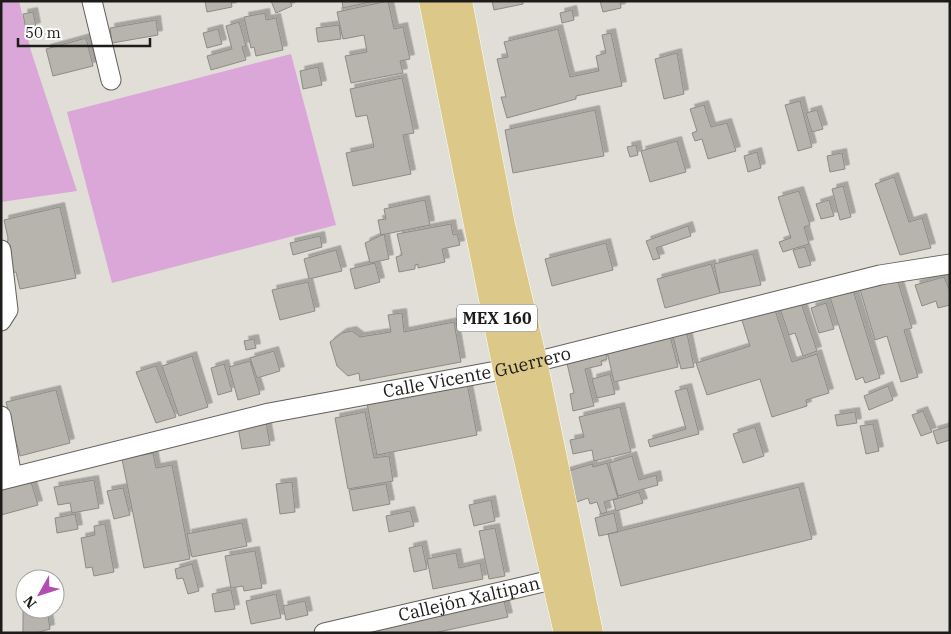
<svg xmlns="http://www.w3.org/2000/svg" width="951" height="634" font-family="'IBM Plex Serif',serif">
<defs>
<filter id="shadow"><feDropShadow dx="4.5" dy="-4.5" stdDeviation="0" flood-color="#0004"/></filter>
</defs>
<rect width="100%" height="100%" fill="#e0ded7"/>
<path fill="#dba7d8" d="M1,1H19L31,51L77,191L1,202Z
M291,54L336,225L112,283L67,112Z"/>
<path fill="#b6b4ad" stroke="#8d8b85" filter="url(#shadow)" d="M205,1H231L232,7L207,12Z
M271,1H290L292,6L276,13Z
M342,1H374L343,8Z
M388,1L394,29L403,27L410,59L400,61L403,73L351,83L345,56L367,52L364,35L343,39L337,12Z
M492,1H523V4L494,10Z
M600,1H620L621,8L603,12Z
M572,10L574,20L562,23L560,13Z
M33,12L36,27L26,30L23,14Z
M265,13L266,20L276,18L283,50L256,56L254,47L251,48L244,17Z
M156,20L158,35L112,43L110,28Z
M239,22L246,46L242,47L246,60L211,70L207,56L232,49L226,26Z
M339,25L341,39L318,42L316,28Z
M218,29L222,44L207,48L203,33Z
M558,29L570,77L599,71L596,56L606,53L602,35L611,33L622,86L576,96V99L507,118L501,97H506L497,59L508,57L504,42Z
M86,38L93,66L53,76L46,49Z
M677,53L684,94L664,99L655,59Z
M318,67L322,85L303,89L300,71Z
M402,78L414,133L403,135L411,174L353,186L346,153L374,147L367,115L356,117L350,89Z
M800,101L812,147L798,151L785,105Z
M704,105L711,127L727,123L736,151L708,159L702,139L695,141L692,133L697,131L690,109Z
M595,110L604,156L513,173L505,130Z
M817,110L823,129L812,132L806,113Z
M677,141L686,172L650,182L641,151Z
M636,145L638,155L630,157L627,147Z
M757,152L761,168L748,172L744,156Z
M842,153L845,169L830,172L827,156Z
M894,177L909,222L922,218L931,248L900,255L875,184Z
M843,186L851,217L840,220L832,189Z
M799,191L810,225L804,227L809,244L783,252L779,242L791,238L778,197Z
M425,200L430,225L381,235L378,220L386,219L384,209Z
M829,200L834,216L821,219L816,204Z
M60,207L76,278L20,289L16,272L10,273L6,256L8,238L4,220Z
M451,224L453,235L457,234L460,245L442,249L445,262L418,268V264L415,265V269L399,272L396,257L402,255L397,234Z
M688,226L691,236L656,248L660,258L653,260L646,241Z
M384,234L389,259L370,263L365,243Z
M320,236L322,247L293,255L290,243Z
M606,243L613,270L552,286L545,259Z
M805,247L811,265L799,268L793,250Z
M336,250L342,271L309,279L304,259Z
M753,254L761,285L720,293L714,264Z
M375,263L380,282L355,289L350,269Z
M711,264L720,293L665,308L657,279Z
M896,275L912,328L904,330L918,377L901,382L887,336L875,340L859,286Z
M944,277L950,291V305L938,308L936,301L922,306L915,285Z
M308,282L315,311L280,320L272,290Z
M853,290L880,378L865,383L863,377L856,380L830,297Z
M800,300L817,351L803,356L795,333L789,335L779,306Z
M826,303L834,329L819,333L811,308Z
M774,307L792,362L817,354L829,393L806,400L807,406L772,417L760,379L707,395L696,363L750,346L741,317Z
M402,313L404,332L454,322L461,362L360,381L359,373L348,376L337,366L330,342L342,333L352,331L360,337L391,332L388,315Z
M686,329L694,367L681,369L672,332Z
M669,332L678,367L614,382L606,347Z
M254,339L256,348L246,350L244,341Z
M604,346L607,359L601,361L602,365L585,369L594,406L573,411L570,394L574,393L565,355Z
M274,351L280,371L257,378L250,358Z
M192,356L208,407L179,416L162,366Z
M250,361L260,394L238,400L229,367Z
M224,364L232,391L218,395L211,368Z
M156,366L176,417L156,423L136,372Z
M610,374L615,394L597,398L592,379Z
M466,378L477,435L377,455L366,398Z
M888,386L893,400L869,410L864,396Z
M687,388L699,434L650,447L648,440L686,429L675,391Z
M56,390L70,443L20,456L6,402Z
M620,407L631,452L594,461L592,450L573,454L570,440L584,437L579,417Z
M923,411L932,432L921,436L912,415Z
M365,412L374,458L389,456L393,481L348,489L335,418Z
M855,412L857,423L837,426L835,415Z
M266,422L270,445L242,449L238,427Z
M873,424L879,451L866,454L860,426Z
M950,426V440L937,444L933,431Z
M755,427L764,456L743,463L733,434Z
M153,453L156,468L172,465L190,559L144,568L122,459Z
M632,456L639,480L656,475L658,485L618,496L609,463Z
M607,463L618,498L604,502L607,512L601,514L597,502L590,504L588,498L574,503L565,472L592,464L593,467Z
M29,475L38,505L1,515V482Z
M94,480L99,508L72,513L70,503L58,505L54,487Z
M292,482L295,512L280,514L276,484Z
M386,484L390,504L353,511L349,490Z
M799,487L812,539L621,586L608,534Z
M123,488L130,515L114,519L107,491Z
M639,492L643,503L616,511L613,500Z
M491,500L495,521L474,526L469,505Z
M410,511L414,526L389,532L386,516Z
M614,513L618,532L599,536L595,518Z
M75,514L78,529L57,533L55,518Z
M242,523L247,546L192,557L187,534Z
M105,524L114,572L94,576L92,567L86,568L81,538L95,535L94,526Z
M495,528L505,576L489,579L479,531Z
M422,545L427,569L414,572L409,548Z
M255,551L262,588L244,591L243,586L231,588L225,556Z
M456,553L459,568L480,563L483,579L433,589L427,559Z
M192,564L199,591L188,594L183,578L177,579L175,569Z
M231,590L235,609L215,612L212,594Z
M276,594L281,618L251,624L246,601Z
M305,601L308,615L286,620L283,606Z
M504,601L508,617L434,633H360Z
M23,609H47L50,629L36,633H18L23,632Z"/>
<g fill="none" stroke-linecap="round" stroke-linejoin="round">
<defs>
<g id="street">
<path d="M92,1L111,80"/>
<path d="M1,250L8,310L1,321"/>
<path d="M1,416L12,477"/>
<path id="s1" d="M1,480L269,413L507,369L880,275L950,264"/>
<path id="s2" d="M324,633L556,579"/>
</g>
<path id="primary" d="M433,1L507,369L568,633
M458,1L501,225L533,361L589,633"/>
</defs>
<use href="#street" stroke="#62605a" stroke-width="21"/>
<use href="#primary" stroke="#fff" stroke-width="29"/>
<use href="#street" stroke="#fff" stroke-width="19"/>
<use href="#primary" stroke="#dcc989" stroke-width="28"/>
</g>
<g text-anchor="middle" stroke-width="4" stroke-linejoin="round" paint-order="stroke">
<rect fill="#fff" stroke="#61605f" stroke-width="1" x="457" y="304.5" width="80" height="27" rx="4"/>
<g font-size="16" font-weight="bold" fill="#1d1c1a">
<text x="497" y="324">MEX 160</text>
</g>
<g font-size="18" fill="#1d1c1a" stroke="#fff">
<text dy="6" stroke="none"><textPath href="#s1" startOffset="488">Calle Vicente Guerrero</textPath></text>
<text dy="6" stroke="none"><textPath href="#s2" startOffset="149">Callejón Xaltipan</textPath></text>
</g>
</g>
<rect width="951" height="634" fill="none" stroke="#1d1c1a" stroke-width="5"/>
<g transform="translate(40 594) rotate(231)"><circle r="24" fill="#ffffff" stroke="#a5a4a3"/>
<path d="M0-4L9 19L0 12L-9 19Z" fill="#b24cb0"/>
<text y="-8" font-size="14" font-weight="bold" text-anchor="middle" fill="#1d1c1a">N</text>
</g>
<path d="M18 38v8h132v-8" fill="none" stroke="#1d1c1a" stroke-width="2.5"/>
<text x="25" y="38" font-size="15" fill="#1d1c1a" stroke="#ffffff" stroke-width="4" paint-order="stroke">50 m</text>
</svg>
